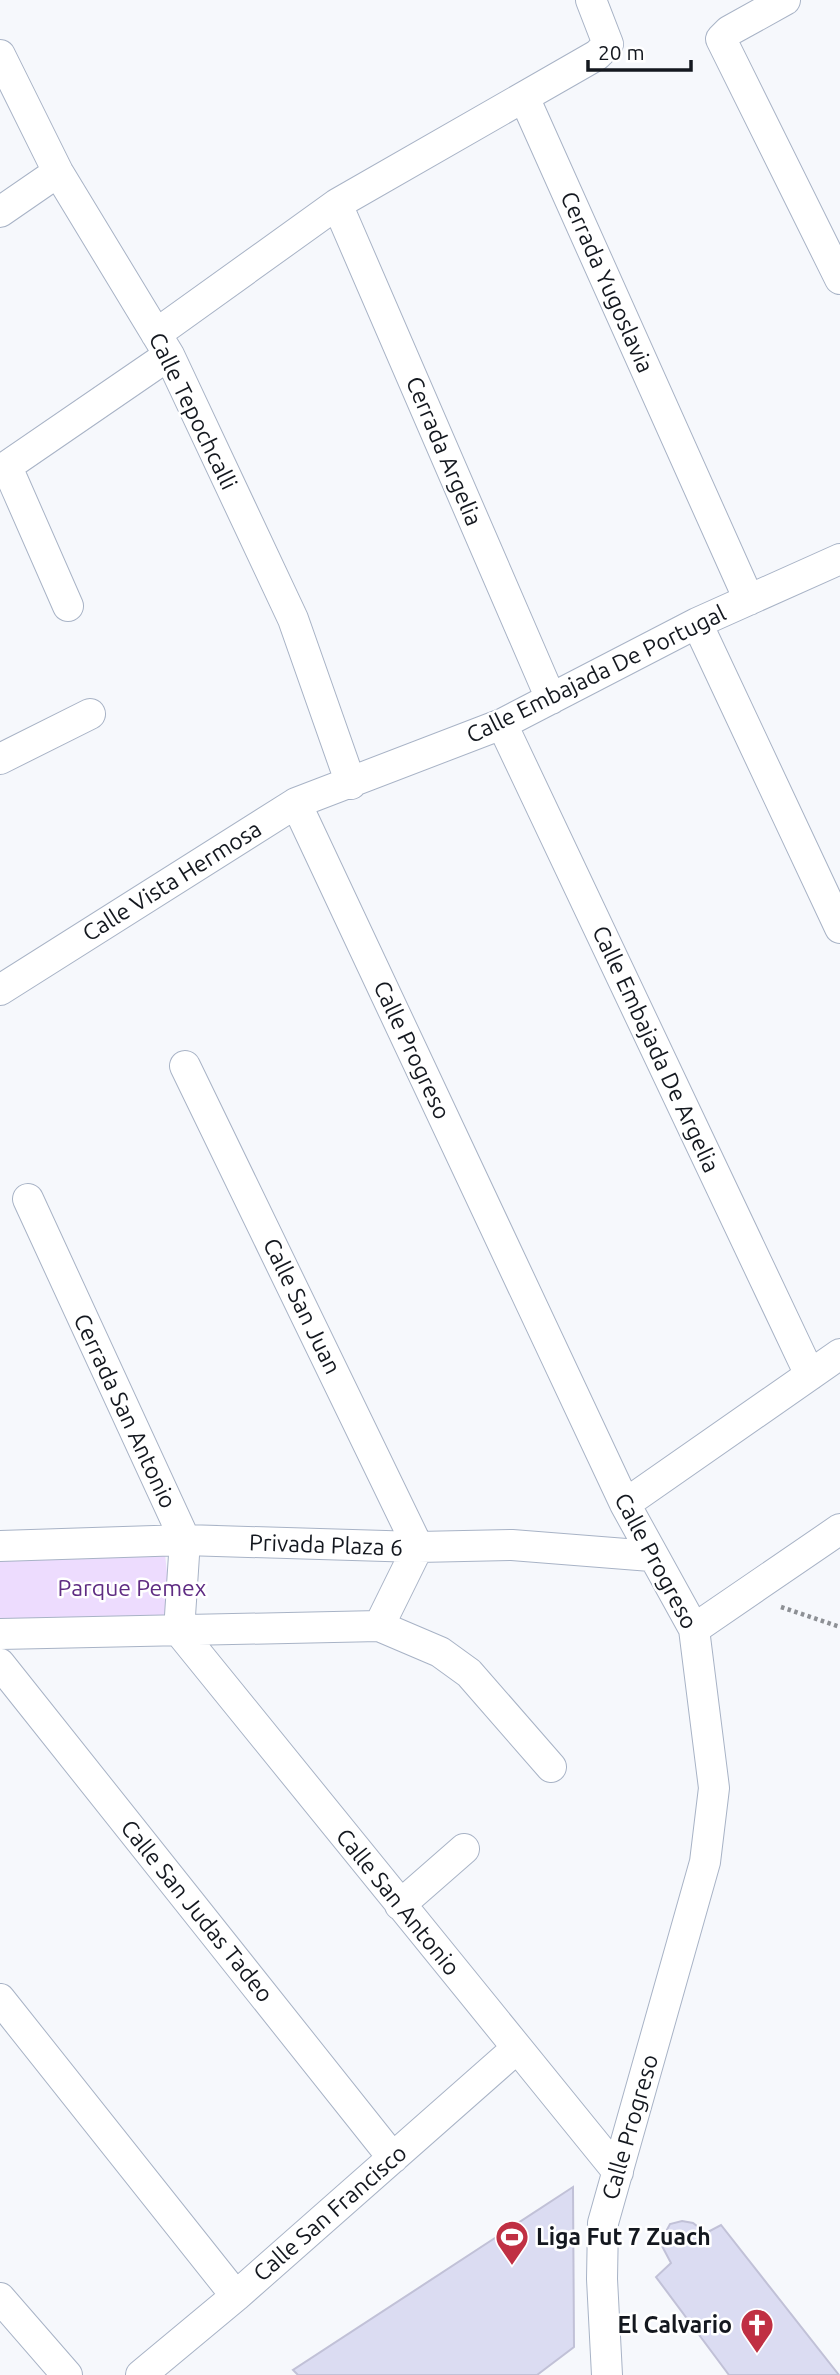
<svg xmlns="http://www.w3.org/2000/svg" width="840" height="2375" font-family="Ubuntu,sans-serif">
<rect width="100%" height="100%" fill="#f6f8fc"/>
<path fill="#eddcfe" d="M165,1554L172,1620L0,1624V1559Z"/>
<path fill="#dbdcf2" stroke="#c1c1d7" stroke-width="2" d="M573,2187L574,2347L537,2375H298L293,2370Z
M682,2221L693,2223L706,2233L721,2225L839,2375H729L656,2277L671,2263L662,2246L663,2237L670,2224Z"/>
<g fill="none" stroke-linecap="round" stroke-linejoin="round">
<defs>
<path id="minor" d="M785,0L729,31L721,39L840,279
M0,55L58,172L169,355L293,619L351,784
M524,97L749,600
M337,204L551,699
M0,212L58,172
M156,334L337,204L597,55L608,44L591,0
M7,467L68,606
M0,471L169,355
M697,623L840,928
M502,724L810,1375
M0,759L90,714
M296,803L625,1504L694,1629L714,1788L705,1862L603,2223L602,2279L607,2375
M0,990L296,803L502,724L697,623L840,559
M185,1066L418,1547L379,1626
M28,1199L185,1540L179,1631L618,2172
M625,1504L840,1354
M0,1546L185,1540L418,1547L512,1545L651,1556
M694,1629L840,1529
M0,1634L379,1626L440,1652L469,1673L551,1767
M0,1664L393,2158
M400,1905L464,1849
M0,1999L236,2296
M0,2298L67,2375
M141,2375L236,2296L516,2049"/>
</defs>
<use href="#minor" stroke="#a8b3c6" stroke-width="32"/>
<path stroke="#8d9095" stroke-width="4.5" stroke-dasharray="3.5 3.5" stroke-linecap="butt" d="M781,1607L840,1627"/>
<use href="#minor" stroke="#fff" stroke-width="30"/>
</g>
<defs>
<symbol id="stadium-pin" viewBox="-11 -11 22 30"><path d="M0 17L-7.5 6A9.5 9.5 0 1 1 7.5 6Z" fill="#c03043" stroke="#fff"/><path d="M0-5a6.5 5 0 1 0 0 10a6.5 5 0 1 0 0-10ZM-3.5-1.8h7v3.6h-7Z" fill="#fff"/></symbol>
<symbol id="church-pin" viewBox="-11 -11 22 30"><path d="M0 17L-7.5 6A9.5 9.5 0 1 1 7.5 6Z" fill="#c03043" stroke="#fff"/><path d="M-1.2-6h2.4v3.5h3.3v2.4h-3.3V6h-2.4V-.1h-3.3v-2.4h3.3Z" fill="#fff"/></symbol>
</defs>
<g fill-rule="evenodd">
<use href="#stadium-pin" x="493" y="2218" width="38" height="52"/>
<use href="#church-pin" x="738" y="2306" width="38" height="52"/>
</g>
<g text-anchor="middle" stroke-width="5" stroke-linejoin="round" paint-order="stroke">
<g font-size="23" fill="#14181f" stroke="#fff">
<text transform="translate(607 282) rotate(66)" y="8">Cerrada Yugoslavia</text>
<text transform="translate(193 411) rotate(64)" y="8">Calle Tepochcalli</text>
<text transform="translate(444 451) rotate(67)" y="8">Cerrada Argelia</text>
<text transform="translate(596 674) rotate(-26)" y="8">Calle Embajada De Portugal</text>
<text transform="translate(172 881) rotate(-32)" y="8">Calle Vista Hermosa</text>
<text transform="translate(656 1049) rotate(65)" y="8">Calle Embajada De Argelia</text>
<text transform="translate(412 1050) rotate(65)" y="8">Calle Progreso</text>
<text transform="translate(302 1306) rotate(64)" y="8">Calle San Juan</text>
<text transform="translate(125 1411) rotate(65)" y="8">Cerrada San Antonio</text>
<text transform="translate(326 1545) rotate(2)" y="8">Privada Plaza 6</text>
<text transform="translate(656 1561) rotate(62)" y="8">Calle Progreso</text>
<text transform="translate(398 1902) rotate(51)" y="8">Calle San Antonio</text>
<text transform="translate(197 1911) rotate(51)" y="8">Calle San Judas Tadeo</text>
<text transform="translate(630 2127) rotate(-74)" y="8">Calle Progreso</text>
<text transform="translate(330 2213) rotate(-41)" y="8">Calle San Francisco</text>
</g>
<g font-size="23" fill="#5f2c83" stroke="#fff">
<text x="132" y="1596">Parque Pemex</text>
</g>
<g font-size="23" font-weight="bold" fill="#14181f" stroke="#fff" text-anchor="start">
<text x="536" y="2245">Liga Fut 7 Zuach</text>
<text x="732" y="2333" text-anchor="end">El Calvario</text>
</g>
</g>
<path d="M588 60v10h103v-10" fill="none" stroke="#14181f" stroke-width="3.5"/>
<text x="598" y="60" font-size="21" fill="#14181f" stroke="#ffffff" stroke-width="5" paint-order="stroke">20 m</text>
</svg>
